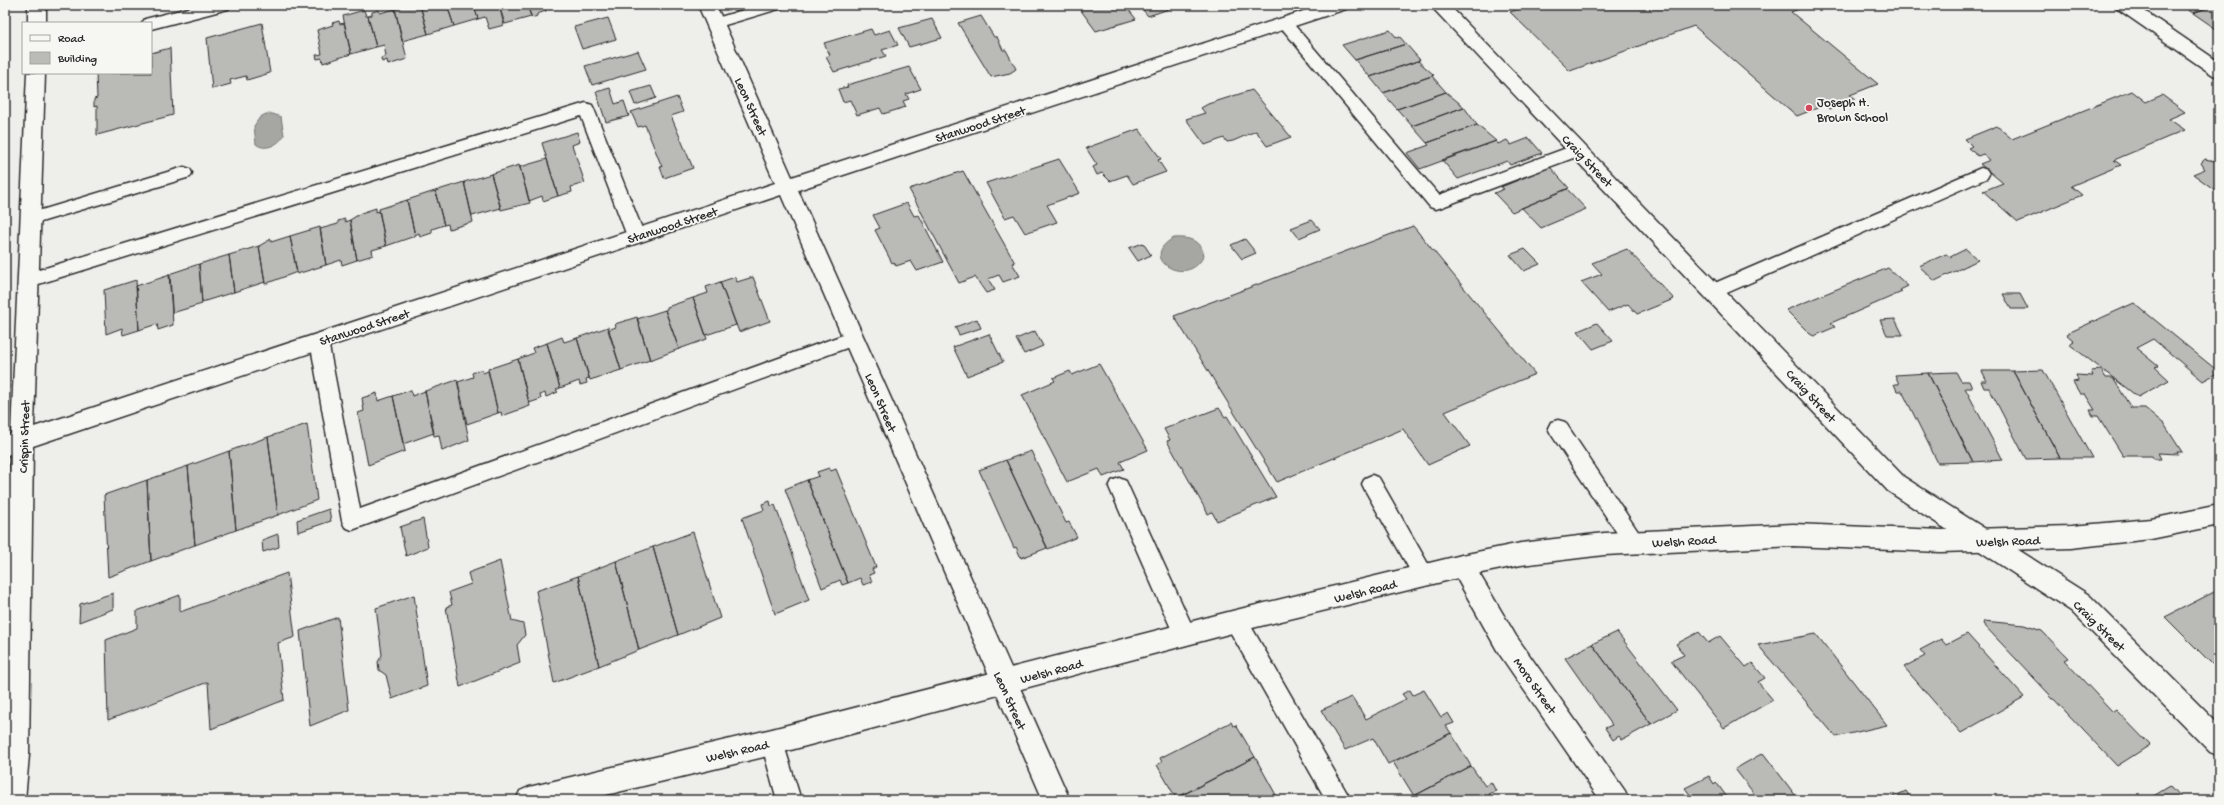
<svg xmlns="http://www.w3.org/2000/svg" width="2224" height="805" font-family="'Gochi Hand',sans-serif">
<rect width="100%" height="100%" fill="#eeeeea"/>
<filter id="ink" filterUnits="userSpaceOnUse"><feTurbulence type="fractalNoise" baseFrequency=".025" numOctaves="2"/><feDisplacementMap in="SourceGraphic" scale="8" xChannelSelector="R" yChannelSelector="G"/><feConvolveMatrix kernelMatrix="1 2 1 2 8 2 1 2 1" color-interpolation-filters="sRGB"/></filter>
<g filter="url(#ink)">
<path fill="#a6a6a3" stroke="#757573" d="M266,114H273L281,117L284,135C280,144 265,152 256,144L254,126L260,117Z
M1174,238C1189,237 1200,240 1204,255C1189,290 1135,258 1174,238Z"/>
<path fill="#babab7" stroke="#2b2b2b" d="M407,5H420L428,34L402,41L395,9Z
M420,5H447L454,26L428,34Z
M447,5H474L478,19L454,26Z
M474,5H499L504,25L489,29L485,17L478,19Z
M499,5H527L531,17L505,24Z
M527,5H544L546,11L537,14V16L532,18Z
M1077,5H1125L1136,19L1096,31Z
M1139,5H1166L1169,9L1148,16Z
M1530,5H1810L1791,12L1878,84L1850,95L1855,99L1829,109L1825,105L1797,116L1694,26L1570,71L1510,12Z
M2180,5H2214L2193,13Z
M2214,5H2219V31L2193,13Z
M395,9L407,59L388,65L387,60L382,62L381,58L386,56L384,45L376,47L368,16L372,15V12L379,10L380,13Z
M364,10L366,16H368L376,47L351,54L343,16Z
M981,16L994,37H997L1003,50H1006L1016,69L1010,73L991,77L958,23Z
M608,18L616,39L582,49L574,27Z
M932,19L942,38L909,47L899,28Z
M339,21L340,24L344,23L351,54L323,63L322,58L317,59L316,55L322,54L317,30L333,25L332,23Z
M262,23L270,73L247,80L246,76L230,80L231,84L212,89L207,38Z
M871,29L874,35L890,30L898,45L882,50L886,56L834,72L826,57L830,55L824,43Z
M1390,30L1397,38L1400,37L1406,44L1355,60L1342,45Z
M1406,44L1420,60L1370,77L1355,60Z
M170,48L173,115L97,135V106L94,107V99L97,98L96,73H151V53Z
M638,51L646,69L592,85L585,66Z
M1418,61L1434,75L1383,93L1370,77Z
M909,67L921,89L906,94L909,99L903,101L906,107L883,114L880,108L857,115L850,100L843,102L838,89L848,87L847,85Z
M1432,76L1446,92L1397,109L1383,93Z
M651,86L656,98L635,105L630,92Z
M610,88L615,104L624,101L629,116L606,122L596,92Z
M1252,90L1291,137L1267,146L1256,131L1233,141L1227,142L1224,138L1205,145L1186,119L1205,113L1201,108L1208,104Z
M2132,91L2146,102L2162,95L2185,112L2169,119L2185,130L2114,160L2121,165L2071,186L2082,195L2018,222L1983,191L2003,183L1980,164L1990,160L1983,154L1978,156L1968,148L1972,146L1965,139L1997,126L2012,139Z
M1446,92L1464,107L1412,126L1397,109Z
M677,97L683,112L671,116L693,168L664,178L660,167H662L645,125L638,127L631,112Z
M1464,107L1477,125L1427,143L1412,126Z
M1477,125L1496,141L1420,169L1407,153L1429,145L1427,143Z
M1139,129L1161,159L1158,160L1166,172L1133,184L1127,175L1110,181L1102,173L1097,175L1093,167L1097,165L1086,148Z
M577,132L580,142L572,145L585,183L571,187L572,192L558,196L542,143Z
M1529,138L1542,153L1510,165L1507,161L1458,179L1442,160L1496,141L1498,144L1507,140L1511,145Z
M547,159L558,196L543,201L542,196L529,201L520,167Z
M1059,159L1080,193L1047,205L1057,222L1025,233L1014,215L1005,218L986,183Z
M2205,159L2219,162V193L2193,174L2205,169L2201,163Z
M519,165L530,203L501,210L491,174Z
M1550,167L1569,188L1512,212L1494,193L1504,189L1501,187Z
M963,171L1015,263H1012L1020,276L1003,282L999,275L988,279L995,290L986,293L975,277L959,283L909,189Z
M491,174L501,208L472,216L464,182Z
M464,182L473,222L449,229L448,224L444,225L435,191Z
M1567,189L1586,209L1541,228L1522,208Z
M435,191L444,225L432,229V233L420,237L419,233L415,235L407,200Z
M407,200L415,236L386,246L379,209Z
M907,203L914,216L919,215L943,262L917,271L911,261L896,266L894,262L892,263L875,230L880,228L873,215Z
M376,208V212L379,211L386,246L372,250L373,255L357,260L350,220L361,213Z
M345,219V222L350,220L357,260L342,265L341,260L326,265L320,229L338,224V221Z
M1312,220L1320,229L1299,238L1291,228Z
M1413,226L1535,374L1445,412L1470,446L1428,465L1403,429L1277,482L1174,316Z
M320,227L326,265L297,274L290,236Z
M290,236L297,272L265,284L259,246L271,239V242Z
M1245,239L1256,253L1242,259L1231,245Z
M1143,243L1151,255L1138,261L1129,248Z
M259,246L265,282L234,292L229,255Z
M1525,249L1540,264L1524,271L1510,255Z
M1627,249L1674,299L1637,314L1628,304L1608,312L1581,282L1602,274L1592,263Z
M1966,249L1978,260L1935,281L1919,266L1946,254L1950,257Z
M229,255L234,292L202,302L199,264Z
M199,264L202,304L172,313L169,274Z
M1888,268L1908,286L1900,290L1902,292L1831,323L1835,327L1814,336L1810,334L1786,310Z
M170,275L173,325L158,330L157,324L139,330L136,286Z
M735,277L737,282L753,277L770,321L739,332L720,282Z
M136,280L139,330L123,335L122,328L106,334L104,290Z
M720,282L736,325L706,335L693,298L708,293L706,287Z
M2003,294H2020L2028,309H2011Z
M693,298L707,339L679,349L665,310L667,309V307Z
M2134,303L2219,372L2203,381L2153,339L2136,348L2158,366L2155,367L2169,380L2138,397L2069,344L2074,341L2066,334Z
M665,310L679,349L650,360L637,319Z
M637,317L650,360L621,370L608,330L616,327L615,324Z
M977,319L981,328L959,335L955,327Z
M1895,319L1903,335H1887L1880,320Z
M1597,323L1613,341L1593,349L1578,331Z
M608,327L621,370L590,380L577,338Z
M1035,331L1043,346L1024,354L1016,339Z
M989,334L1003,362L967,376L953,347Z
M562,337L564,342L577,338L589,378L586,379L587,383L580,385L579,381L560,388L547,343Z
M547,343L560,388L556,390L558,392L546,397L545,393L540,395L541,399L529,403L518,359L534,353L532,348Z
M518,359L530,406L502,416L501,412L498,413L488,369Z
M1099,364L1148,450L1120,462L1124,469L1103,477L1099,469L1067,482L1022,395L1055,381L1053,378L1070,371L1072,375Z
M482,369L483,373L488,371L498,413L467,424L458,382L473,377L472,373Z
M2043,370L2092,458H2060L2013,371Z
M2101,370L2106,378H2113L2131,408H2145L2164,424L2182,452H2177L2178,454L2158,453L2161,459H2154L2152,456H2123L2098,416H2093L2090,410H2095L2085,394H2080L2073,382L2078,381L2076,375L2093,376L2091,371Z
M1982,371H2013L2060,458L2026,459L1989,388H1984L1981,381H1987Z
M1956,372L1961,381H1969L1972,388H1965L2003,460L1973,462L1928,373Z
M1928,373L1973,462L1938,463L1902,391H1897L1894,384H1899L1895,375Z
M457,380L469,440L442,451L439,435L434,436L425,391Z
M411,390L412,396L425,391L434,433L403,444L393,396Z
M377,393L378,401L393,396L405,451L368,465L358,413L364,411L362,398Z
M1219,408L1225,417L1227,416L1276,497L1217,521L1212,512L1208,514L1167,441L1170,440L1164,429Z
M307,424L317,500L278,515L268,437Z
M268,437L278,515L236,530L229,451Z
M229,451L236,530L195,545L188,466Z
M1031,451L1066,523L1069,522L1077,537L1048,549L1006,460Z
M1006,460L1047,548L1021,558L1016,547L1014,548L979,470Z
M188,466L195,545L151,561L147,480Z
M829,468L831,471L836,469L876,567L872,569L874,573L869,575L872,582L863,585L860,578L848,583L807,480L819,476L817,472Z
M147,480L151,561L108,577L104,495Z
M807,480L848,583L842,585L840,580L822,588L785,489Z
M770,501L771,506L775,505L809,600L775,614L742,518L764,510L762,504Z
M329,509L331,521L298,532L297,520Z
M423,519L428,547L406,556L400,527Z
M693,532L720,618L678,635L653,547Z
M278,534L279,547L263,552L262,540Z
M653,547L678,635L639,650L616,561Z
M500,561L512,621L523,624L525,635L517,645L520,663L460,687L446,607L452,605L449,592L471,584L468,573Z
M616,561L639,650L599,666L578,576Z
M287,573L295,637L278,643L284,700L211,729L208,682L108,720L106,640L137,628V611L180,595V612Z
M578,576L599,666L554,683L536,591Z
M2218,590L2219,591V671L2165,617Z
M113,593V609L79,622L80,604Z
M414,595L427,686L392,699L386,675L379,670L378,662L382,655L376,608Z
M338,617L349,710L310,726L300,631Z
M1984,621L2024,625L2042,631L2068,658L2064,660L2113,712L2116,710L2150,745L2117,766L1983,624Z
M1617,632L1677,710L1651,724L1592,644Z
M1699,632L1708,643L1720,636L1746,667L1752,663L1765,678L1758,682L1773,700L1724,728L1671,661L1684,655L1676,644Z
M1816,634L1887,725L1836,737L1758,645Z
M1967,634L2024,697L1961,733L1904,667L1925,656L1920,650L1941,639L1946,645Z
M1592,644L1651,724L1622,740L1619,736L1613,740L1605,728L1612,725L1565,658Z
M1410,690L1413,695L1424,690L1441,717L1448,713L1454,723L1446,726L1451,733L1388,764L1373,738L1345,750L1321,710L1352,697L1366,719L1406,699L1402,694Z
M1231,722L1233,726L1236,725L1255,757L1176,798L1157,765L1162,762L1160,758Z
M1451,733L1471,766L1414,796L1393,762Z
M1763,753L1799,800H1759L1735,769Z
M1255,757L1276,795L1265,800H1181L1179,797Z
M1471,766L1485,786L1491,782L1496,791L1489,794L1493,799L1417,800L1414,796Z
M1709,776L1714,784L1716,782L1729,800H1683L1691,796L1685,788Z
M2170,786L2183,800H2147Z
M1906,791L1912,800H1886Z"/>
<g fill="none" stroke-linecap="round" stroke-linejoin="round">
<defs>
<path id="lane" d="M760,5H784L782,8L715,28L710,26L707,23L710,20Z
M1285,18L1290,20L1439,195L1572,146L1578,144L1584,146L1586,150L1584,154L1442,207L1436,209L1430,207L1280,26L1277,23L1280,20Z
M586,103L592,105L594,109L645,236L642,241L636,242L630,241L627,236L581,116L29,287L23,285L20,280L23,275L29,273Z
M184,167L190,169L192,173L190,177L31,225L25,223L22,219L25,215Z
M1981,168L1987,170L1989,174L1987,178L1720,296L1714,298L1708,296L1705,291L1708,286Z
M854,331L860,333L863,338L860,343L352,530L345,527L342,521L310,341L313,336L319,334L325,336L328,341L360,509Z
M1558,420L1565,422L1641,536L1644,542L1641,548L1634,551L1627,548L1551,434L1548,428L1551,422Z
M1372,475L1379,478L1431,569L1434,576L1431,583L1424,585L1417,583L1365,490L1362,484L1365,478Z
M1119,478L1126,481L1193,628L1196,635L1193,642L1185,645L1177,642L1109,487L1112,481Z
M1236,611L1244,614L1351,800H1326L1228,628L1225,621L1228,614Z
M772,731L780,734L783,742L801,800H777L761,742L764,734Z"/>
<path id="street" d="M28,5H46V23H28Z
M200,5H231L228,9L151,29V23H142L145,19Z
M698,5H716L792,177L1322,5H1349L1346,9L798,190L1070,800H1043L781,195L33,446L29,755L25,800H5V670L10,454L5,456V436L11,434L27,73H45L34,427L775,183Z
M1430,5H1449L1904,477L2089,595L2219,725V756L2210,752L2071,611L1888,491Z
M1462,555L1470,558L1516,636L1625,791L1629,800H1600L1498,652L1450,566L1454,558Z"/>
<path id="secondary" d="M2219,505V525L2151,539L2071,548L1941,552L1793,546L1604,555L1521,565L1462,577L1236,632L772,755L585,800H516L520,791L529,787L772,729L1236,610L1462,555L1521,543L1604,533L1793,524L1941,530L2071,526L2151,519Z"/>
<path id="primary" d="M2115,5H2136L2219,62V77L2213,75L2118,9Z"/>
</defs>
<use href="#lane" stroke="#2b2b2b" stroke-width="3"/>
<use href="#street" stroke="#2b2b2b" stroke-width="3"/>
<use href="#secondary" stroke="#2b2b2b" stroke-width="3"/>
<use href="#primary" stroke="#2b2b2b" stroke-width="3"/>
<use href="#lane" fill="#f6f6f2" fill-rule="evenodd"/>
<use href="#street" fill="#f6f6f2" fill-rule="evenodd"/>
<use href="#secondary" fill="#f6f6f2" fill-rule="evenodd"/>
<use href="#primary" fill="#f6f6f2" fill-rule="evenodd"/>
</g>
</g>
<circle fill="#d1495b" stroke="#f6f6f2" stroke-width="1.5" cx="1809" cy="108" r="4"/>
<g text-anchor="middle" stroke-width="3.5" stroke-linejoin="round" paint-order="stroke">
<g font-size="13" fill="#2b2b2b" stroke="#f6f6f2" text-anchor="start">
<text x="1817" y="106">Joseph H.<tspan x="1817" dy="15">Brown School</tspan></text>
</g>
<g font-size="13" fill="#2b2b2b" stroke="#f6f6f2">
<text transform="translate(752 106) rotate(66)" y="5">Leon Street</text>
<text transform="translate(980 123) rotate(-18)" y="5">Stanwood Street</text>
<text transform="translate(1588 160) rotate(46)" y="5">Craig Street</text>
<text transform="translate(672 224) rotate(-18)" y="5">Stanwood Street</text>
<text transform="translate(364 326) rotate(-18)" y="5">Stanwood Street</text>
<text transform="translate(1812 395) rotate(47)" y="5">Craig Street</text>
<text transform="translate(882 402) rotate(67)" y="5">Leon Street</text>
<text transform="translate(23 437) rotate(-88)" y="5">Crispin Street</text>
<text transform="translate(1684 540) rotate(-3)" y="5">Welsh Road</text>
<text transform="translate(2008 540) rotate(-2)" y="5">Welsh Road</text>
<text transform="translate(1365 590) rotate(-14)" y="5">Welsh Road</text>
<text transform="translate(2100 625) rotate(44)" y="5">Craig Street</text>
<text transform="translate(1051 670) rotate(-15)" y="5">Welsh Road</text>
<text transform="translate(1536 685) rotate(55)" y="5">Moro Street</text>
<text transform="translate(1011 700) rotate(66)" y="5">Leon Street</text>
<text transform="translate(737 750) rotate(-13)" y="5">Welsh Road</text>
</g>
</g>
<rect width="2224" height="805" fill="none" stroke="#f6f6f2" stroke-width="20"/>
<rect x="10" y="10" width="2204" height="785" fill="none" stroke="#2b2b2b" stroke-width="1.5" filter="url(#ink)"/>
<rect x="22" y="22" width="130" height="52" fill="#f6f6f2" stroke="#a5a5a2"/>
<rect x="30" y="35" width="20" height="6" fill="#f6f6f2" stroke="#a5a5a2"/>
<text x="58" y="42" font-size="12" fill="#2b2b2b">Road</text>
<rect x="30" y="52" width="20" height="12" fill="#babab7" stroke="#a5a5a2"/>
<text x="58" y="62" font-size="12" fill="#2b2b2b">Building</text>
</svg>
